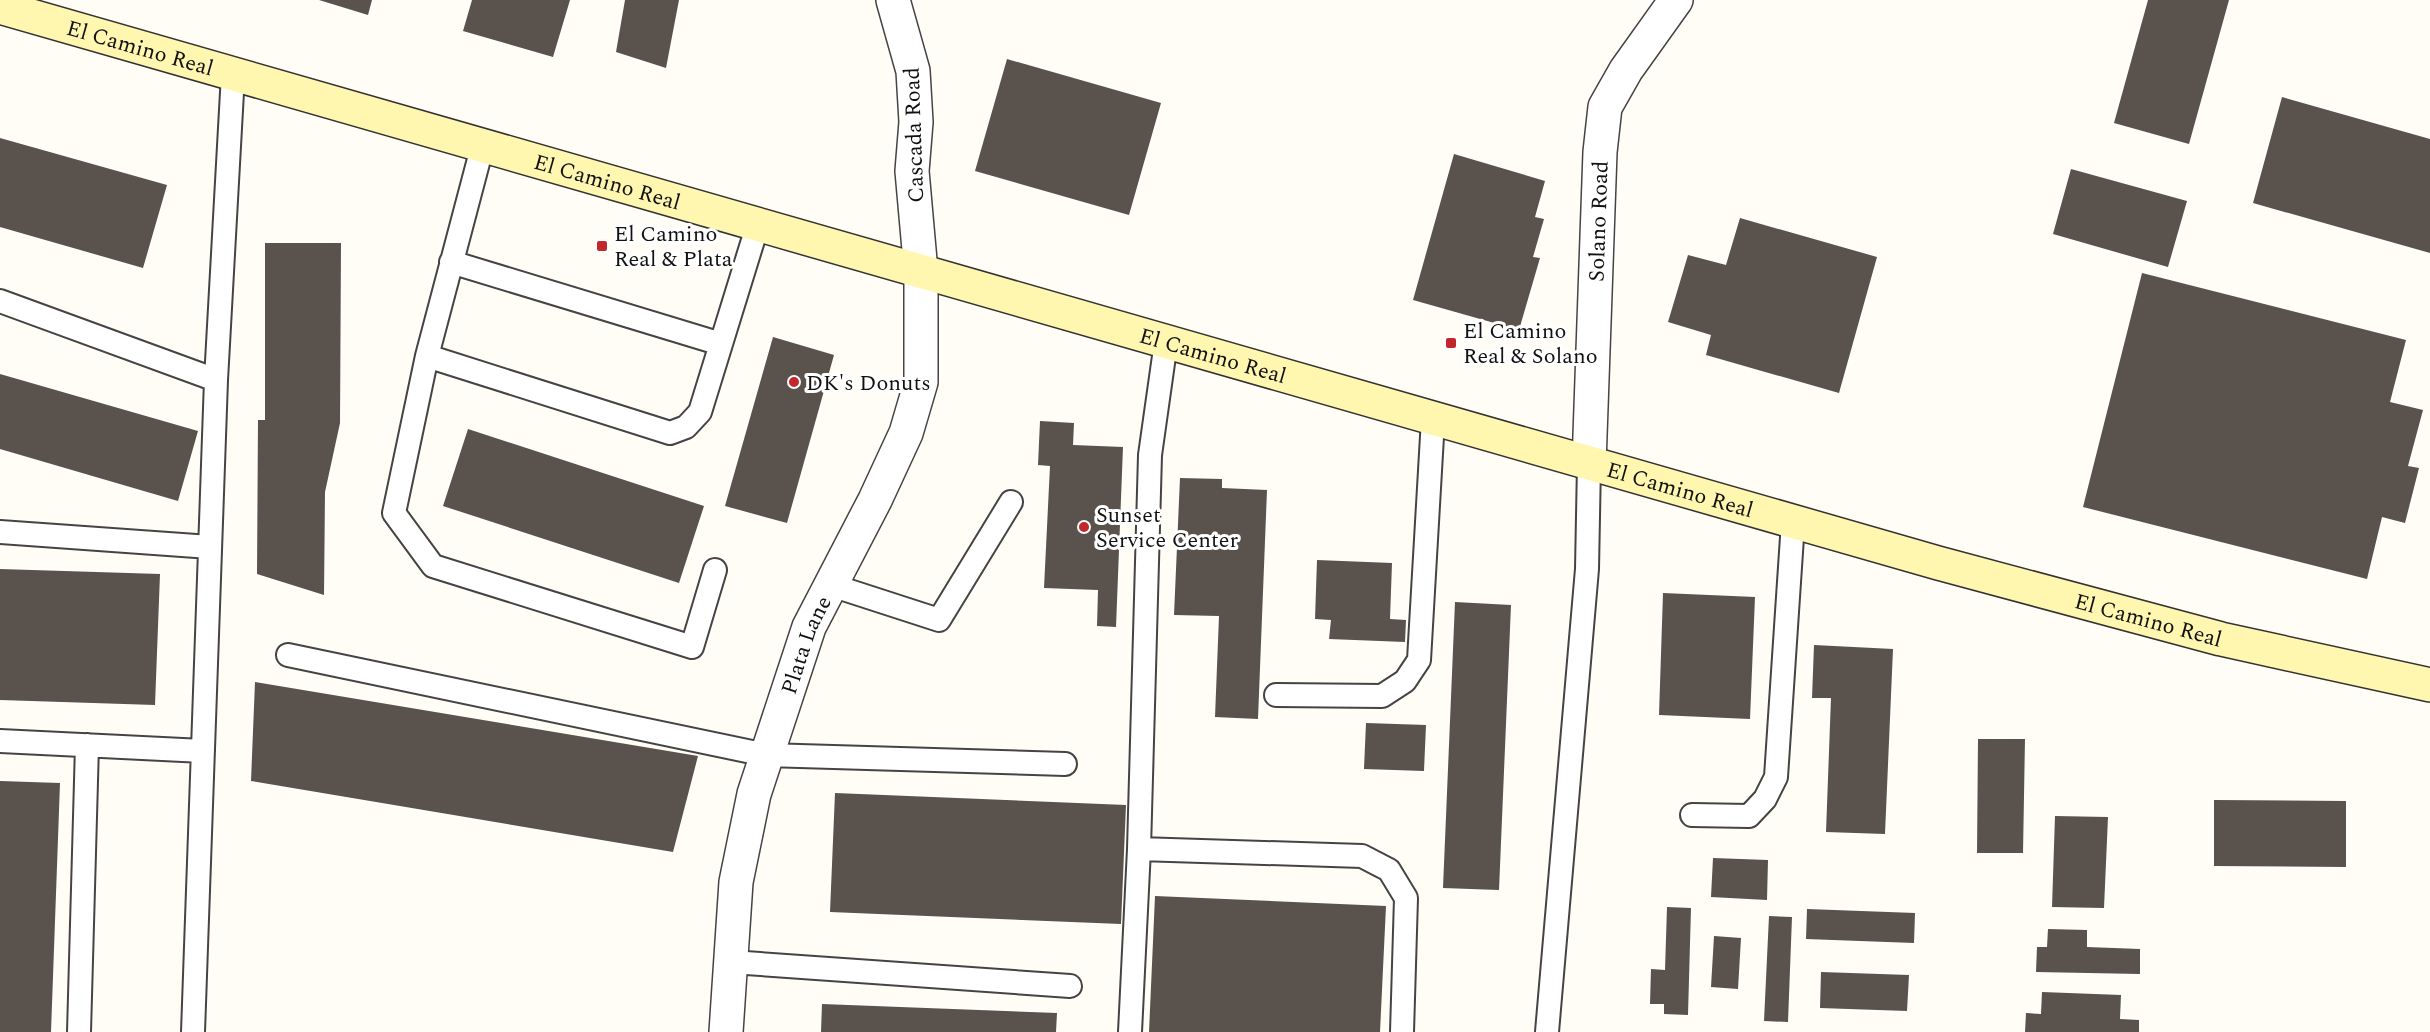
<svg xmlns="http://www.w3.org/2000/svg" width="2430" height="1032" font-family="Spectral,serif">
<rect width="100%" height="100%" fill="#fffdf5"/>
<path fill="#5a524d" d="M319,0H372L368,15Z
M472,0H570L553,57L463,31Z
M625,0H679L666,68L616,52Z
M2148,0H2229L2189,144L2114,123Z
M1007,59L1161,103L1129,215L975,171Z
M2282,97L2430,139V253L2253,203Z
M0,138L167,185L143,268L0,227Z
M1454,154L1545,181L1535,217L1544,219L1533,257L1540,258L1519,330L1413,300Z
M2071,169L2187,201L2168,267L2053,234Z
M1740,218L1877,257L1839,393L1706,355L1711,335L1668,322L1688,255L1726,265Z
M265,243H341L340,423L325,492L324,595L257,574L258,420H265Z
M2142,273L2406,340L2390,402L2423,410L2408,466L2419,468L2405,523L2382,517L2367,579L2083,507Z
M773,337L834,355L787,523L725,506Z
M0,374L198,431L178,501L0,449Z
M1040,421L1074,423L1073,445L1123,447L1116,627L1097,626L1098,590L1044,588L1050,466L1038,465Z
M468,429L704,506L679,583L443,506Z
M1180,478L1222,479V488L1267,490L1258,719L1215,717L1219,616L1174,615Z
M1317,560L1392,563L1390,619L1406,620L1405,642L1329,639L1331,620L1315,619Z
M0,569L160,574L155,705L0,700Z
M1663,593L1755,597L1750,719L1659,715Z
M1455,602L1511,605L1499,890L1443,888Z
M1814,645L1893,649L1885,834L1826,832L1831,698H1812Z
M255,682L698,756L673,852L251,781Z
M1366,723L1426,725L1424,771L1364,769Z
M1978,739H2025L2023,853H1977Z
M0,781L60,783L51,1032H0Z
M835,793L1126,805L1121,924L830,912Z
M2214,800L2346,801V867L2214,866Z
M2055,816L2108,817L2104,908L2052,907Z
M1713,858L1768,860L1767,900L1711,897Z
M1155,896L1386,906L1380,1032H1149Z
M1667,907L1691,908L1688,1015L1664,1014V1004H1650L1651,969L1665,970Z
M1807,909L1915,913L1914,943L1806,939Z
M1769,916L1792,917L1788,1022L1764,1021Z
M2048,929L2087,930V947L2140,949V974L2036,972L2037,947H2047Z
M1714,936L1741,938L1738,989L1711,987Z
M1821,972L1909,975L1907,1011L1820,1008Z
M2042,992L2121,995L2120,1019L2139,1020V1032H2025L2026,1013L2041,1014Z
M822,1004L1057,1013L1056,1032H821Z"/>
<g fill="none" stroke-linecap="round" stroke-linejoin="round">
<defs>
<path id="lane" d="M483,144L427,356L394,513L433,566L692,647L715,570
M451,262L721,344
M0,301L216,380
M427,356L670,433L686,427L700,412L758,224
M0,532L210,547
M831,585L939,620L1011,502
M288,655L766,755L1065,764
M1276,695L1382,696L1405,681L1419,660L1433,419
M0,741L203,751
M1692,815L1749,816L1765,799L1776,777L1793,522
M1139,849L1150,455L1166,342
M731,962L1070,986
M79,1032L87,745
M193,1032L216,380L233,74
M1130,1032L1139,849L1362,856L1389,870L1406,898L1402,1032
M1547,1032L1587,569L1589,464"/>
<g id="street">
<path id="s1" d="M1589,464L1600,152L1605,107L1626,70L1676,0"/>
<path id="s2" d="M726,1032L736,882L754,794L809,627L875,500L906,433L921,382V272L912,171L916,122L913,71L893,0"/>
</g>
<g id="secondary">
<path id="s3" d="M0,7L1938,563L2221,639L2430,685"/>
</g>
</defs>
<use href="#lane" stroke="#444" stroke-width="26"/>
<use href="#street" stroke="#444" stroke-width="36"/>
<use href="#secondary" stroke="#333" stroke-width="36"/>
<use href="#lane" stroke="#fff" stroke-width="22"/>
<use href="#street" stroke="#fff" stroke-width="33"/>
<use href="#secondary" stroke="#fff6b0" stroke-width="33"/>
</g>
<g fill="#c4262e" stroke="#fff" stroke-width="2">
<rect x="596" y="240" width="12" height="12" rx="3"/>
<rect x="1445" y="337" width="12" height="12" rx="3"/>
<circle cx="794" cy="382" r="6"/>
<circle cx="1084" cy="527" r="6"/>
</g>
<g text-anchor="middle" stroke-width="6" stroke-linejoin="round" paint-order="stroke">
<g font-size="22" fill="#111" stroke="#fff">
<text dy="8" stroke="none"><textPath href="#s3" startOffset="146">El Camino Real</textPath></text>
<text transform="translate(913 135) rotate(-92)" y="8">Cascada Road</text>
<text dy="8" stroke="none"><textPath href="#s3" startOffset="632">El Camino Real</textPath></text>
<text dy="8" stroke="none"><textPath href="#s1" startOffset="243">Solano Road</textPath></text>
<text dy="8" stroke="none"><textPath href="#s3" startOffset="1262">El Camino Real</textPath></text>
<text dy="8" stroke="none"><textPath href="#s3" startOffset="1748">El Camino Real</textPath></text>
<text dy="8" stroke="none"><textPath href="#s3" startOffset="2234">El Camino Real</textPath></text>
<text dy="8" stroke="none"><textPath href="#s2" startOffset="398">Plata Lane</textPath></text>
</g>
<g font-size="22" fill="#111" stroke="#fff" text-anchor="start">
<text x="614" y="241">El Camino<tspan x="614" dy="25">Real &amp; Plata</tspan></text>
<text x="1463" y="338">El Camino<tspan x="1463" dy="25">Real &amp; Solano</tspan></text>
<text x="806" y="390">DK's Donuts</text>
<text x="1096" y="522">Sunset<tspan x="1096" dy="25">Service Center</tspan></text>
</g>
</g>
</svg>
